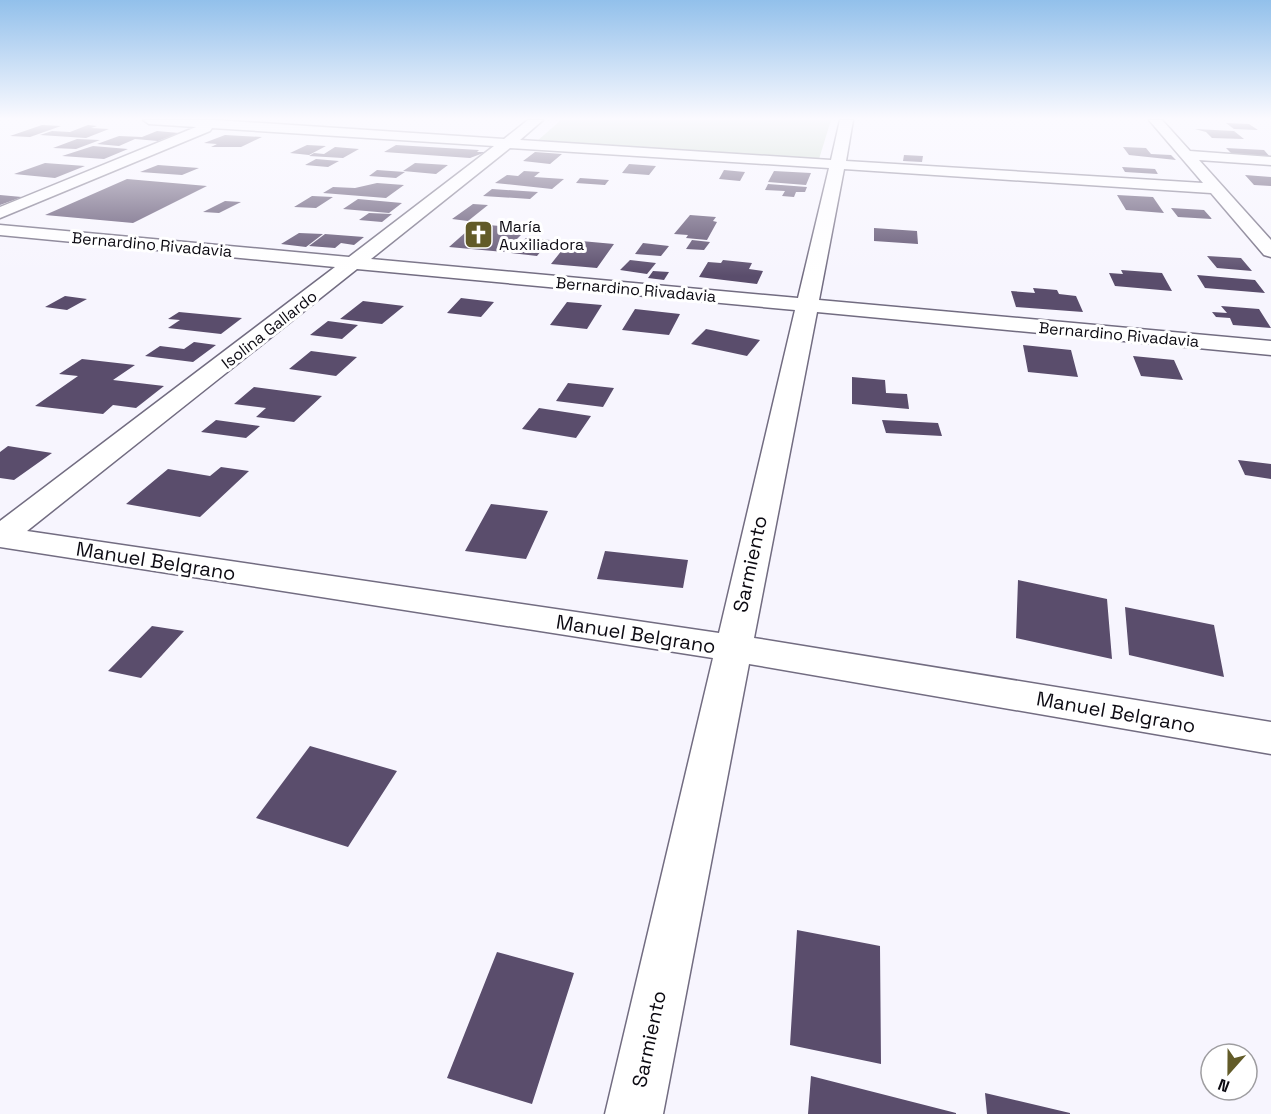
<svg xmlns="http://www.w3.org/2000/svg" width="1271" height="1114" font-family="'Space Grotesk',sans-serif">
<rect width="100%" height="100%" fill="#f7f5fe"/>
<path fill="#c5d7c4" d="M561,120H831L819,159L536,142Z"/>
<path fill="#5a4d6c" d="M1226,123L1249,124L1258,130L1234,129Z
M42,125L61,126L30,137L10,136Z
M88,125L97,126L91,128L109,129L86,138L40,135L52,131L70,132Z
M1195,129L1234,131L1244,139L1212,138L1206,132Z
M157,131L179,133L158,141L135,139L119,146L97,144L119,136L142,137Z
M225,135L262,137L241,147H211L217,144L204,143Z
M77,139L100,140L76,149L53,148Z
M307,145L326,146L309,155L290,153Z
M396,145L479,150L477,152H486L470,158L384,152Z
M93,146L128,149L104,159L62,156Z
M335,147L359,149L343,158L309,156L314,153L324,154Z
M1123,147L1146,148L1151,154L1171,155L1176,160L1129,155Z
M1226,148L1264,150L1271,158L1234,156Z
M535,152L562,154L550,164L523,161Z
M904,155L923,156L922,162L903,161Z
M316,159L339,161L328,167L305,165Z
M45,163L85,166L55,178L14,174Z
M415,163L448,165L436,174L403,171Z
M629,164L656,166L649,175L622,173Z
M158,165L199,168L182,175L140,172Z
M1122,167L1155,169L1158,174L1125,172Z
M377,170L405,172L396,178L369,176Z
M724,170L745,172L740,181L719,179Z
M524,171L540,172L534,177L564,179L552,189L495,183L507,175L518,176Z
M774,171L811,173L806,185L768,182Z
M1245,175L1271,177V186L1254,185Z
M580,178L609,180L605,185L576,183Z
M127,179L207,186L133,223L45,215Z
M377,183L404,185L386,198L323,193L333,187L355,188Z
M768,184L807,187L805,192H796L794,197L782,196L785,191L765,190Z
M492,189L538,192L530,199L483,196Z
M0,195L22,197L0,205Z
M1117,195L1153,197L1164,213L1126,210Z
M312,196L333,197L316,208L294,207Z
M358,199L402,203L389,213L343,209Z
M225,201L241,202L219,213L203,212Z
M473,204L488,205L468,221L452,219Z
M1171,208L1204,210L1212,219L1178,217Z
M369,213L392,214L382,222L359,220Z
M690,215L716,217L713,221L717,222L707,240L686,238L688,235L674,234Z
M475,224L528,228L504,252L449,247Z
M874,228L917,231L918,244L874,241Z
M299,233L323,234L306,247L281,244Z
M325,234L364,237L354,245L341,243L335,248L309,246Z
M526,238L550,240L537,256L511,253Z
M570,240L614,244L597,268L551,264Z
M692,240L710,242L704,250L686,249Z
M643,243L669,246L661,256L635,254Z
M1207,256L1241,258L1252,271L1217,268Z
M630,260L656,263L647,274L620,270Z
M723,260L752,263L749,269L763,271L757,284L699,277L708,262L721,263Z
M1121,270L1162,273L1172,291L1115,286L1109,273L1123,274Z
M653,271L669,272L664,280L648,278Z
M1197,275L1255,280L1265,293L1205,288Z
M1033,288L1057,290L1059,294L1076,296L1083,312L1016,307L1011,291L1035,293Z
M65,296L87,299L67,310L45,307Z
M461,298L494,302L481,317L447,313Z
M363,301L404,306L382,324L340,319Z
M567,302L602,305L587,329L550,325Z
M1221,306L1259,309L1271,328L1233,325L1230,318L1216,317L1212,312L1227,313Z
M635,309L680,314L669,335L622,330Z
M179,312L242,318L221,334L168,328L180,320L168,319Z
M328,321L358,325L342,339L310,335Z
M706,329L760,340L747,356L691,344Z
M194,342L216,345L193,362L145,356L160,346L184,349Z
M1023,345L1071,350L1078,377L1028,372Z
M311,351L357,357L336,376L289,369Z
M1133,356L1174,360L1183,380L1141,376Z
M82,359L135,365L113,380L164,386L136,408L113,405L103,414L35,406L78,376L59,374Z
M852,377L885,380L886,393L907,394L909,409L852,404Z
M568,383L614,388L603,407L556,401Z
M254,387L322,396L294,422L256,417L266,408L234,404Z
M539,408L591,416L576,438L522,429Z
M216,420L260,426L246,438L201,432Z
M882,420L938,423L942,436L886,433Z
M8,446L52,453L14,480L0,478V452Z
M1238,460L1271,464V479L1245,475Z
M221,467L249,471L200,517L126,504L168,469L210,476Z
M491,504L548,511L526,559L465,551Z
M605,551L688,560L683,588L597,579Z
M1018,580L1107,599L1112,659L1016,638Z
M1125,607L1214,625L1224,677L1129,655Z
M152,626L184,631L141,678L108,671Z
M310,746L397,771L348,847L256,818Z
M797,930L880,946L881,1064L790,1045Z
M497,952L574,973L532,1104L447,1078Z
M811,1076L956,1113V1114H808Z
M985,1093L1070,1113V1114H987Z"/>
<g fill="none" stroke-linecap="round" stroke-linejoin="round">
<defs>
<path id="minor" d="M143,120H215L504,139L528,120H543L520,140L831,160L840,120H853L846,161L1203,183L1149,120H1162L1190,151L1271,157V165L1199,160L1271,240V257L1264,255L1211,193L844,169L819,300L1271,341V355L817,312L754,638L1271,722V754L749,664L663,1114H605L713,658L0,547V521L335,267L0,235V225L349,257L494,146L212,128L210,131L0,218V207L196,127L149,124ZM510,148L829,168L798,298L371,259ZM357,269L795,310L719,633L27,531Z"/>
</defs>
<use href="#minor" stroke="#726c81" stroke-width="3"/>
<use href="#minor" fill="#fff" fill-rule="evenodd"/>
</g>
<linearGradient id="sky" x2="0" y2="1"><stop stop-color="#92c0eb"/><stop offset="0.43" stop-color="#fbfaff"/><stop offset="1" stop-color="#fbfaff" stop-opacity="0"/></linearGradient>
<rect width="1271" height="276" fill="url(#sky)"/>
<defs>
<symbol id="church-square" viewBox="-11 -11 22 22"><rect x="-9" y="-9" width="18" height="18" rx="4" fill="#625b28" stroke="#fff"/><path d="M-1.2-6h2.4v3.5h3.3v2.4h-3.3V6h-2.4V-.1h-3.3v-2.4h3.3Z" fill="#fff"/></symbol>
</defs>
<g fill-rule="evenodd">
<use href="#church-square" x="462" y="218" width="33" height="33"/>
</g>
<g text-anchor="middle" stroke-width="6" stroke-linejoin="round" paint-order="stroke">
<g font-size="16" fill="#0c0a12" stroke="#fff" text-anchor="start">
<text x="499" y="232">María<tspan x="499" dy="18">Auxiliadora</tspan></text>
</g>
<g font-size="16" fill="#0c0a12" stroke="#fff">
<text transform="translate(152 244) rotate(5)" y="6">Bernardino Rivadavia</text>
<text transform="translate(636 289) rotate(5)" y="6">Bernardino Rivadavia</text>
<text transform="translate(269 329) rotate(-38)" y="6">Isolina Gallardo</text>
<text transform="translate(1119 334) rotate(5)" y="6">Bernardino Rivadavia</text>
</g>
<g font-size="20" fill="#0c0a12" stroke="#fff">
<text transform="translate(156 561) rotate(9)" y="7">Manuel Belgrano</text>
<text transform="translate(750 564) rotate(-78)" y="7">Sarmiento</text>
<text transform="translate(636 634) rotate(9)" y="7">Manuel Belgrano</text>
<text transform="translate(1116 712) rotate(10)" y="7">Manuel Belgrano</text>
<text transform="translate(649 1039) rotate(-78)" y="7">Sarmiento</text>
</g>
</g>
<g transform="translate(1229 1072) rotate(201)"><circle r="28" fill="#ffffff" stroke="#9e9da0" stroke-width="1.5"/>
<path d="M0-4.5L10 22L0 15L-10 22Z" fill="#625b28"/>
<text y="-9" font-size="16" font-weight="bold" text-anchor="middle" fill="#0c0a12">N</text>
</g>
</svg>
